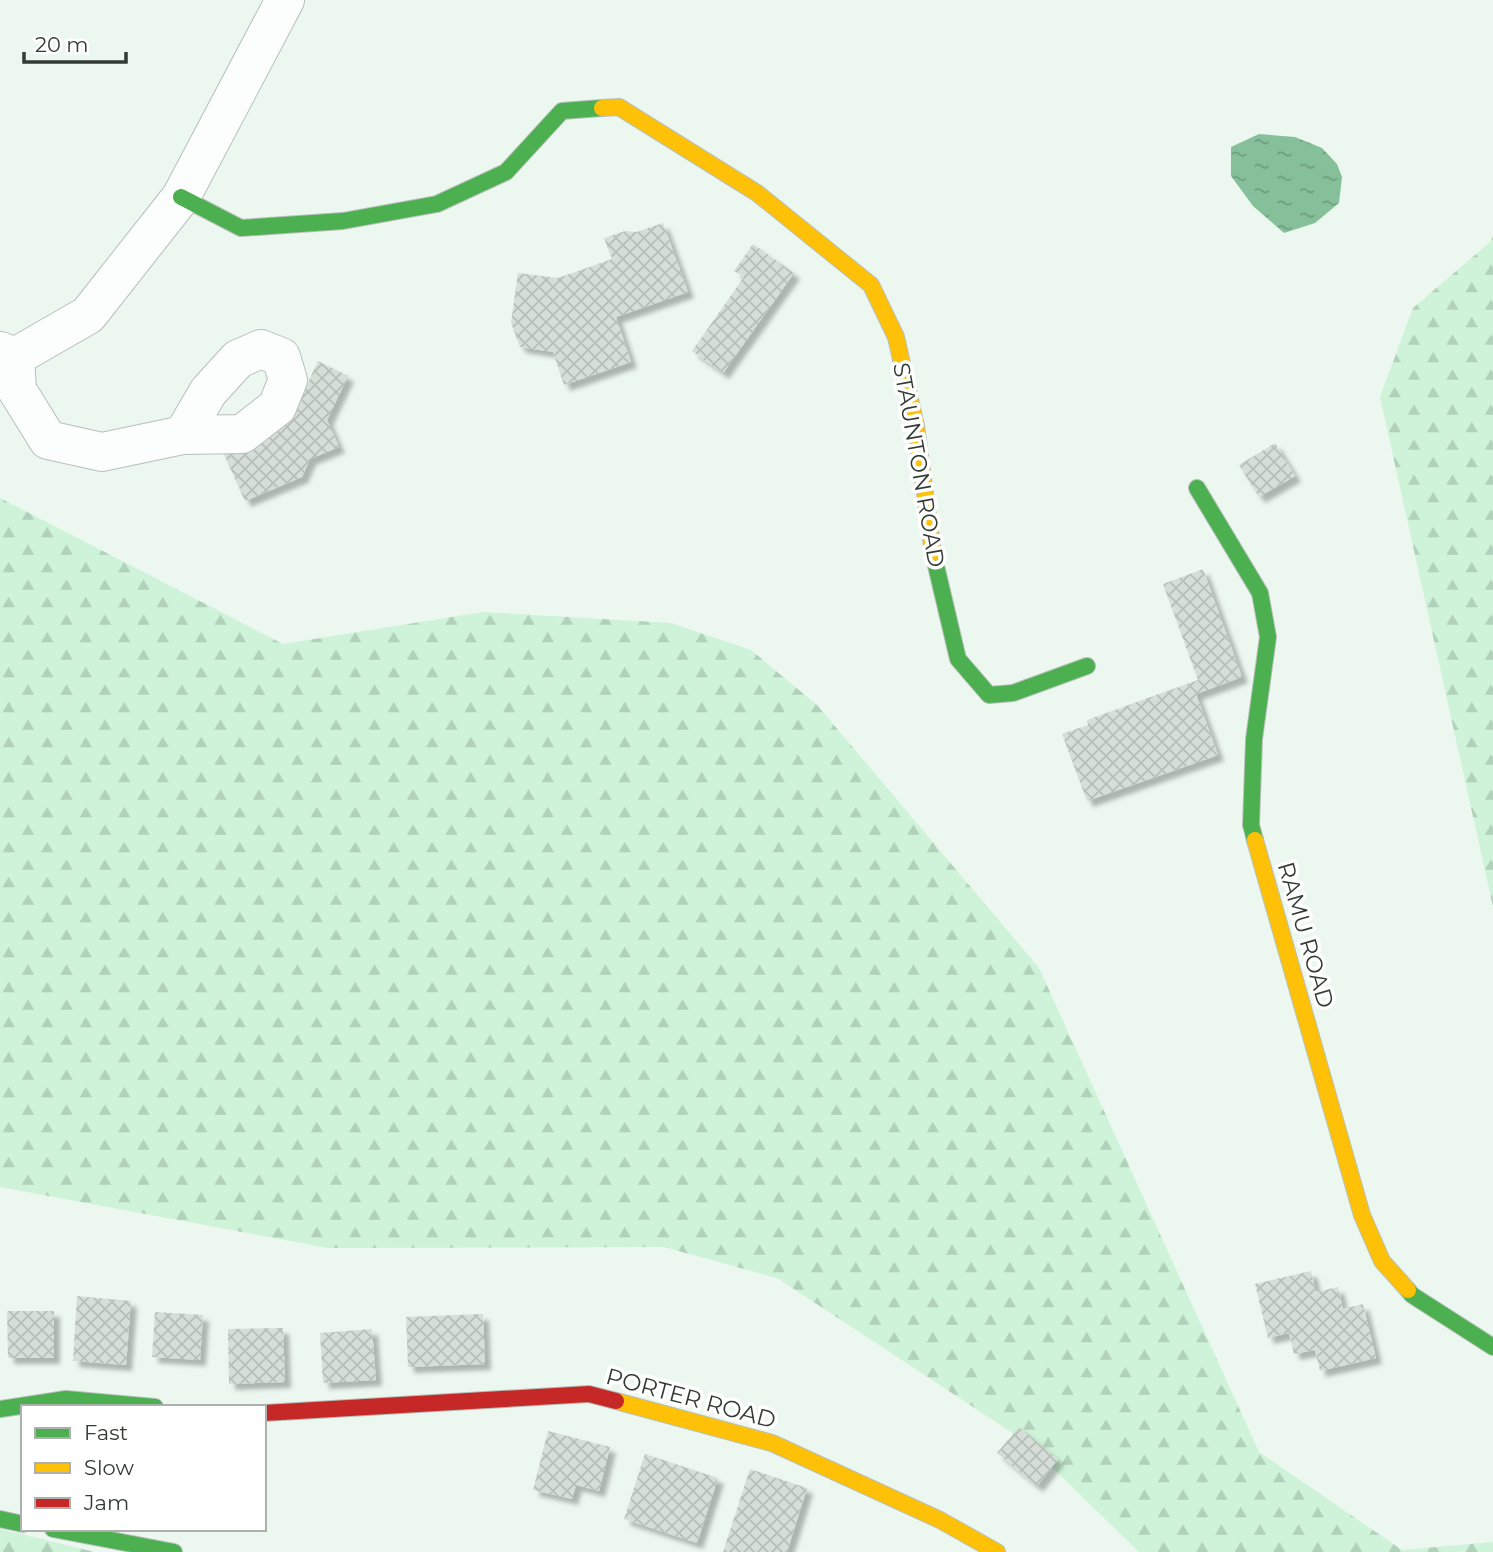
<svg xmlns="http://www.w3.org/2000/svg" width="1493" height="1552" font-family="Montserrat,sans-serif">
<defs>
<pattern id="forest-firs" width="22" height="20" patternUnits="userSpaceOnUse" patternTransform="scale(1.75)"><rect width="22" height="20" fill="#cef3d8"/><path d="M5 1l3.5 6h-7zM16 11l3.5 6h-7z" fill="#b1d1ba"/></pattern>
<pattern id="water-ripples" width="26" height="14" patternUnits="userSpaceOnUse" patternTransform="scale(1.75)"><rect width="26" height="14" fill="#86c09a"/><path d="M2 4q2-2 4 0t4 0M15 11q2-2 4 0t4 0" fill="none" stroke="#6e9d7e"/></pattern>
<pattern id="building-cross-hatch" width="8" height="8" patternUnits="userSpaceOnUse" patternTransform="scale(1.75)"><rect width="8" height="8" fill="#d5ded7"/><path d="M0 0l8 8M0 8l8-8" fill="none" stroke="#b7bfb9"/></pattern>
<filter id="shadow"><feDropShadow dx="6" dy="6" stdDeviation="2" flood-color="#0004"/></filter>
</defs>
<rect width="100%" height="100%" fill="#ecf7ef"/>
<path fill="url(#forest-firs)" d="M1493,237V907L1380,397L1413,308L1489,243Z
M0,498L283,644L483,612L671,623L751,650L817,705L1039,968L1259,1452L1402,1550L1493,1542V1552H1139L1025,1441L777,1278L664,1247L328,1248L0,1187Z
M0,1529L95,1552H0Z"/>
<path fill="url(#water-ripples)" d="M1259,134L1295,137L1322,148L1337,164L1342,177L1339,203L1315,223L1284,233L1253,206L1231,176V147Z"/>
<path fill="url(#building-cross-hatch)" filter="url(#shadow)" d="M663,223L688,292L616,317L631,362L564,385L553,352L520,347L511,323L518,273L558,278L612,259L604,238L625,231L636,232Z
M753,244L794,273L723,373L692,351L744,277L734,271Z
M318,361L348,376L327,420L339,447L310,459L302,477L245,501L222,450L290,421Z
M1275,443L1295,476L1259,497L1239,465Z
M1203,569L1242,677L1196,694L1218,755L1087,801L1062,734L1088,725L1087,720L1198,680L1163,584Z
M1311,1271L1316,1292L1338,1287L1343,1309L1363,1304L1376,1358L1320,1371L1315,1350L1294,1354L1289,1333L1268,1338L1255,1284Z
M77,1296L131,1301L126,1365L73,1361Z
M7,1311H54V1358H8Z
M155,1312L203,1315L200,1360L152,1357Z
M483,1314L485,1364L408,1367L406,1317Z
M283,1328L285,1382L229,1384L228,1329Z
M372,1329L376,1380L323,1383L320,1333Z
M1019,1427L1058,1459L1037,1486L997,1453Z
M548,1431L610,1447L599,1491L576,1485L572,1499L533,1490Z
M645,1454L718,1478L697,1543L624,1519Z
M750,1469L807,1488L787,1552H723Z"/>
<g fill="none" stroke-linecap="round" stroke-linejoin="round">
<defs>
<path id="street" d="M0,351L15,357L17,390L48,440L102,452L183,435L242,434L277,407L288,380L281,357L261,349L238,359L208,392L183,435
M15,357L88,315L181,197L285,0"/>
<path id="fast" d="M181,197L241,228L343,221L437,204L506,172L562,111L602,108
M1197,488L1260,593L1268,637L1254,739L1251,825L1255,840
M933,553L958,659L989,695L1013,693L1087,666
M1408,1290L1412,1295L1493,1347
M0,1409L66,1399L155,1407
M0,1519L23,1524
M53,1529L174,1552"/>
<path id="slow" d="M602,108L619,107L757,193L871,285L896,337L916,426L933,553
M1255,840L1362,1215L1382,1261L1408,1290
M616,1401L772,1443L940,1520L997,1552"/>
<path id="jam" d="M264,1413L589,1394L616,1401"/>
</defs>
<use href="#street" stroke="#b7bfba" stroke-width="40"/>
<use href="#fast" stroke="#b7bfba" stroke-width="18"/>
<use href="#slow" stroke="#b7bfba" stroke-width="18"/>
<use href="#jam" stroke="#b7bfba" stroke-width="18"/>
<use href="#street" stroke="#fcfefd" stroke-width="38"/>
<use href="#fast" stroke="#4caf50" stroke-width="16"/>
<use href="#slow" stroke="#ffc107" stroke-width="16"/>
<use href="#jam" stroke="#c62828" stroke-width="16"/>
</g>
<g text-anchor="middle" stroke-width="7" stroke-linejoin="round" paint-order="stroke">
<g font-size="23" fill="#333b35" stroke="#fff">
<text transform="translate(919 465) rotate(80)" y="8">STAUNTON ROAD</text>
<text transform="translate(1306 935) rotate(74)" y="8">RAMU ROAD</text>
<text transform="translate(691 1398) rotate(15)" y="8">PORTER ROAD</text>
</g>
</g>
<rect x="21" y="1405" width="245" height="126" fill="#ffffff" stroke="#adb1ae" stroke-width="2"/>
<rect x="35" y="1428" width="35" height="10" fill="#4caf50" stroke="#adb1ae" stroke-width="2"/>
<text x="84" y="1440" font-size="21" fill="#333b35">Fast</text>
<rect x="35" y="1463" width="35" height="10" fill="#ffc107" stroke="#adb1ae" stroke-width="2"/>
<text x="84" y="1475" font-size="21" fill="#333b35">Slow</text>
<rect x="35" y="1498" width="35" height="10" fill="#c62828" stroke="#adb1ae" stroke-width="2"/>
<text x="84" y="1510" font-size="21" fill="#333b35">Jam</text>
<path d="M24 52v10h102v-10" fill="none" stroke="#333b35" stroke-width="3.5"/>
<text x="35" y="52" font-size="21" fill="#333b35" stroke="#ffffff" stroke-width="5" paint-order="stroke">20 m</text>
</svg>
